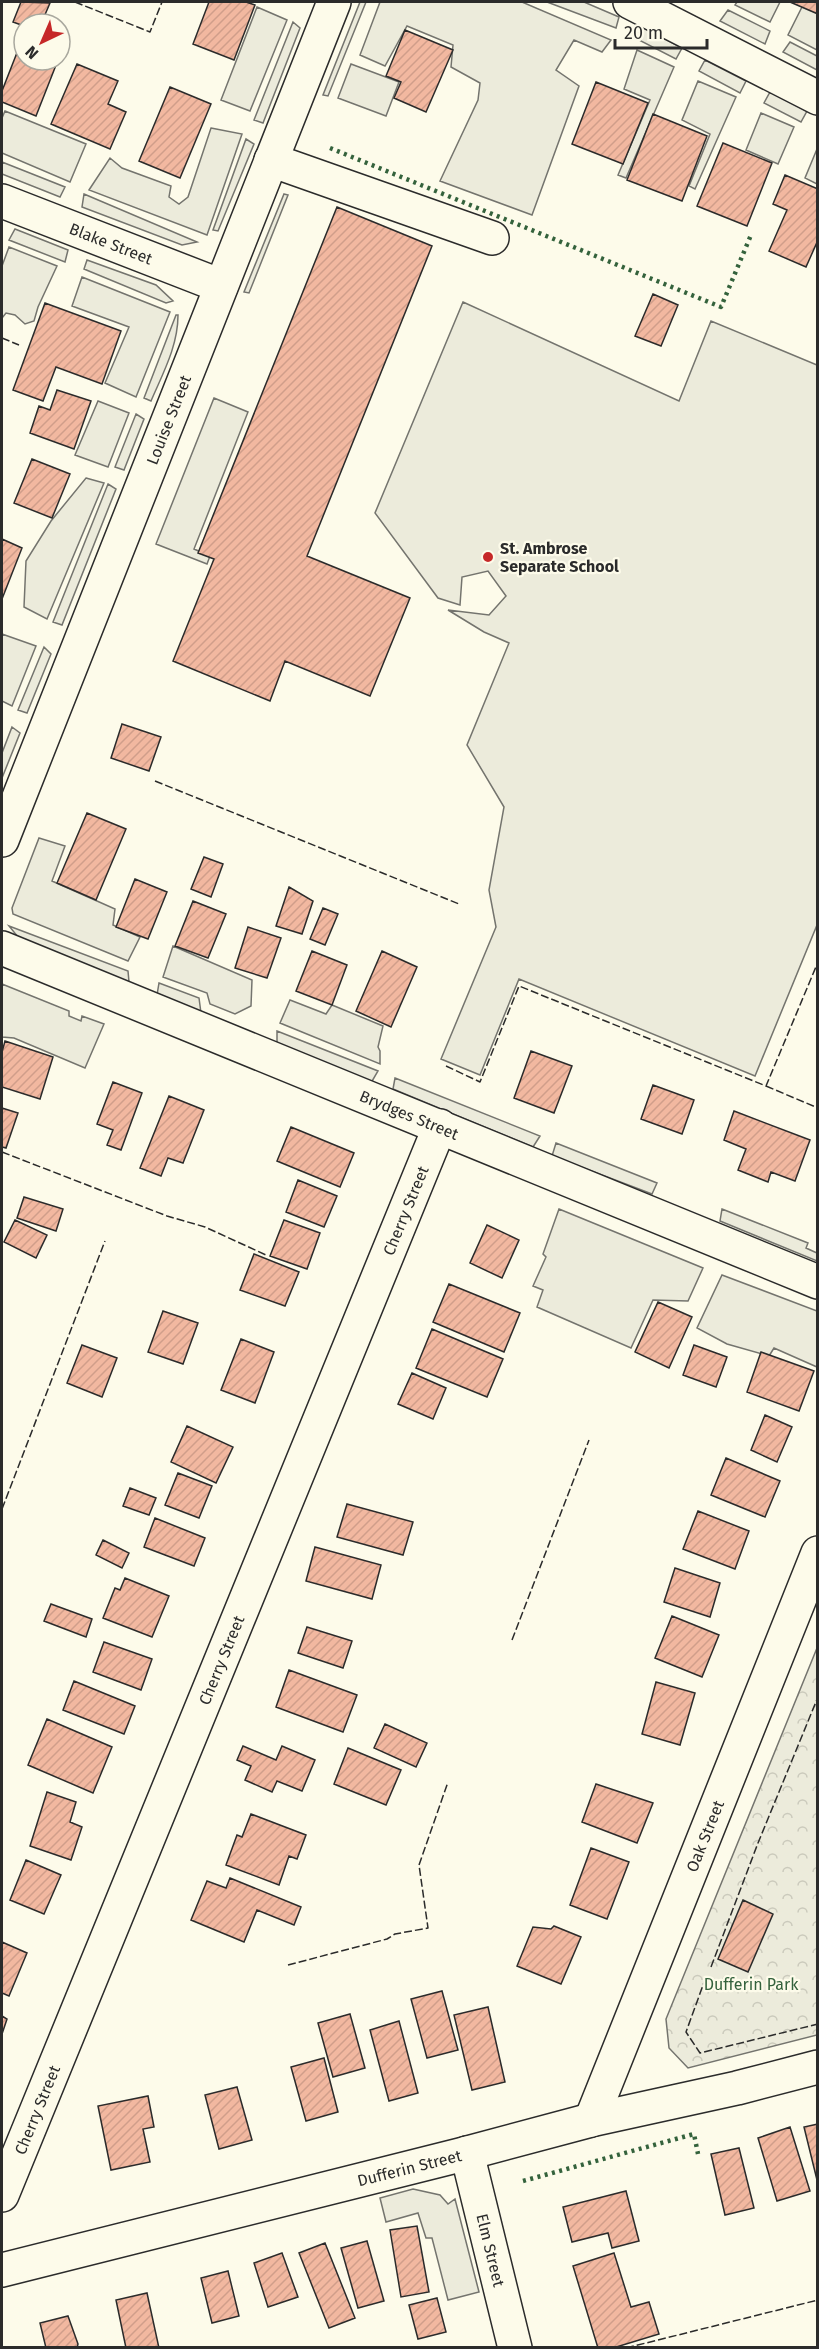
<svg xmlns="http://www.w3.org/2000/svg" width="819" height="2349" font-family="'Fira Sans',sans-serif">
<defs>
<pattern id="forest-crowns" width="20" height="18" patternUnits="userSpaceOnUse" patternTransform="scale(1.5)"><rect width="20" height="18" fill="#ecebdb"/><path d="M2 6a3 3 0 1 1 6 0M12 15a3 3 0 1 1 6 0" fill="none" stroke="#cbcabc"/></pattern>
<pattern id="building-hatch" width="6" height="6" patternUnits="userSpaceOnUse" patternTransform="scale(1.5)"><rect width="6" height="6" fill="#f2b8a0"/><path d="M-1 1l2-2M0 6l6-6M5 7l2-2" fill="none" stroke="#d09e8a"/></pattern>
</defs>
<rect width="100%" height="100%" fill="#fdfbea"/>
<path fill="#ecebdb" stroke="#74746e" stroke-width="1.5" d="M360,2H366L328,96L323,95Z
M380,2H522L611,40L602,52L574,40L556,70L579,86L532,215L440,181L478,100L480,83L451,67L453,45L407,26L385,66L360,55Z
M547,2H584L619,17L616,28Z
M737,2H780L770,22L735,5Z
M803,5L817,12V50L788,35Z
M257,7L287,20L250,111L221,100Z
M728,10L770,31L765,44L720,21Z
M293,22L300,28L263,123L254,120Z
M641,26L682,48L676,59L635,38Z
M790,42L817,56V70L783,52Z
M637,50L674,67L626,178L618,175L650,100L624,89Z
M705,60L746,81L740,93L699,71Z
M351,64L399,82L386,116L338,98Z
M698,81L736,97L695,189L689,186L710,134L682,120Z
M770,92L807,111L801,122L764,103Z
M5,111L86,144L70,182L2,153V118Z
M761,113L794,127L778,164L746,150Z
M211,128L242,134L207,235L89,190L110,158L122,168L171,186L169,197L179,204L188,197Z
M246,139L254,144L218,231L213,230Z
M817,149V184L805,178Z
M2,162L65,187L60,197L2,174Z
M84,194L197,242L182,245L82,207Z
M284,194L288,195L249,293L244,292Z
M15,229L68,250L65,262L9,240Z
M9,247L57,266L38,307L34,321L25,324L15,315L6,313L2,318V266Z
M87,260L156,285L173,301L166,303L84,269Z
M82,277L170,312L136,397L105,383L129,327L72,306Z
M463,302L679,401L711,321L817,365V925L755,1076L519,979L480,1075L441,1059L496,927L489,890L504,807L467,745L509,643L484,632L448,610L489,615L506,596L488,571L462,577L460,605L438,598L375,513Z
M176,315H178C178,346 163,373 151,401L144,398Z
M214,398L248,412L194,549L210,556L207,564L156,544Z
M98,401L129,413L108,467L75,455Z
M136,414L144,419L124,470L115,467Z
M86,478L104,483L47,619L24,607L26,561L51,521Z
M108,484L116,489L62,625L53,622Z
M2,634L36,646L12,706L2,701Z
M44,647L51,654L27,713L18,710Z
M12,727L20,733L2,778V753Z
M39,838L65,846L52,881L115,909L113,925L140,937L128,961L13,914L12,908Z
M9,926L128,971L129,982L45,951L18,937Z
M173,946L252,980L251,1006L235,1014L210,1004L207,993L163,977Z
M159,983L199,998L201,1013L157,995Z
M2,984L69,1011V1016L81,1021L82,1016L104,1024L85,1068L14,1038L2,1037Z
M290,1000L326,1014L332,1005L383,1026L378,1047L380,1051V1064L280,1023Z
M277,1031L378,1071L371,1083L277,1043Z
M395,1078L540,1136L533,1147L393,1089Z
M556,1143L657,1183L652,1194L552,1156Z
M559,1209L703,1268L688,1301L653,1300L631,1348L537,1307L543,1290L533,1286L546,1257L543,1254Z
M722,1209L808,1243L806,1248L817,1253V1261L720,1221Z
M722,1275L817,1311V1367L774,1348L769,1356L727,1344L697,1328Z
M413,2189L440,2195L448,2204L455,2199L479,2292L448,2300L432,2238H426L418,2213L386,2222L380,2198Z"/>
<path fill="url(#forest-crowns)" stroke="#74746e" stroke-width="1.5" d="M817,1648V2035L688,2068L669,2048L666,2019Z"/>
<path fill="url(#building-hatch)" stroke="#2b2b2b" stroke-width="1.5" d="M21,2L50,3L41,24H24V26L13,22Z
M209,2H246L255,5L234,60L193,44Z
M790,2H818V14Z
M405,30L453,50L426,112L394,98L401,82L386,76Z
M20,45L24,47V60H58L36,116L2,102V91Z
M77,64L118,81L108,104L126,112L110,149L51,124Z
M596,82L648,103L623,164L572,144Z
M170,87L211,104L180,178L139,161Z
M653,114L707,136L682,201L627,180Z
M723,143L772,163L747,226L697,206Z
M785,175L818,189V240L806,267L769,251L787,210L773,204Z
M337,207L432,246L307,556L410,598L370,696L285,661L270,701L173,661L214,559L198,553Z
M653,294L678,305L661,346L635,336Z
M45,303L121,331L102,384L56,367L43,401L13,390Z
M57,390L91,401L74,449L30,433L39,406L50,410Z
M32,459L70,474L52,518L14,503Z
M2,539L22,548L2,599Z
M122,724L161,737L149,771L111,758Z
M87,813L126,829L96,900L57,883Z
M204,857L223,864L211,897L191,889Z
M135,879L167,892L148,939L116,927Z
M289,887L313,901L302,934L276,926Z
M193,901L226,914L208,958L175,946Z
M323,908L338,914L325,945L310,939Z
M248,927L281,938L267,978L235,968Z
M312,951L347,965L332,1005L296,991Z
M382,951L417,967L391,1027L356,1011Z
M5,1041L53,1057L40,1099L2,1087V1052Z
M531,1051L572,1066L554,1113L514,1098Z
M113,1082L142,1093L121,1150L107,1145L113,1130L97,1124Z
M653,1085L694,1100L682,1134L641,1119Z
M169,1096L204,1110L183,1163L168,1158L161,1176L140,1168Z
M2,1108L18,1113L6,1148L2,1147Z
M734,1111L810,1140L795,1181L771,1172L768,1182L738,1170L746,1149L724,1140Z
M291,1127L354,1153L340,1187L277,1161Z
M298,1180L337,1196L324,1227L286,1212Z
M24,1197L63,1209L56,1231L17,1218Z
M15,1220L47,1235L36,1258L4,1242Z
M284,1220L320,1233L307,1269L270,1256Z
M487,1225L519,1240L502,1278L470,1263Z
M254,1254L299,1272L285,1306L240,1290Z
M449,1284L520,1313L504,1352L433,1322Z
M658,1302L692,1317L669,1368L635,1352Z
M163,1311L198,1323L183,1364L148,1352Z
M432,1329L503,1359L487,1397L416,1368Z
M241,1339L274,1352L255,1403L221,1390Z
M82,1345L117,1358L102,1397L67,1383Z
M694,1345L727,1357L716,1387L683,1375Z
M761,1352L814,1371L799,1411L747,1392Z
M412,1373L446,1388L433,1419L398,1404Z
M765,1415L792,1427L777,1462L751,1450Z
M187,1426L233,1447L216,1483L171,1462Z
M726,1458L780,1481L765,1517L711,1495Z
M178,1473L212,1486L199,1518L165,1505Z
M130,1488L156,1498L149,1515L123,1506Z
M347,1504L413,1522L403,1555L337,1537Z
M698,1511L749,1531L735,1569L683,1549Z
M155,1518L205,1538L194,1566L144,1547Z
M103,1540L129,1553L122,1568L96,1555Z
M315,1547L381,1565L372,1599L306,1581Z
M675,1568L720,1583L710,1617L664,1602Z
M125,1578L169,1596L152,1637L103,1618L115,1588L120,1590Z
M51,1604L92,1619L86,1637L44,1621Z
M672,1616L719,1635L702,1677L655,1658Z
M307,1627L352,1641L343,1668L298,1653Z
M104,1642L152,1659L141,1690L93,1672Z
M289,1670L357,1695L343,1732L276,1707Z
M74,1681L135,1706L124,1734L63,1710Z
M656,1682L695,1693L680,1745L642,1734Z
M47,1719L112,1747L93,1793L28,1765Z
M385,1724L427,1743L416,1767L374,1748Z
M243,1746L276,1760L282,1746L315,1760L302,1791L277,1781L272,1792L245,1780L251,1766L237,1760Z
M348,1748L401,1770L386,1805L334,1784Z
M596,1784L653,1803L637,1843L582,1822Z
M47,1792L76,1802L70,1822L82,1827L71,1860L30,1846Z
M251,1814L306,1835L297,1859L289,1856L279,1885L226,1865L237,1835L242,1837Z
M591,1848L629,1862L607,1919L570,1905Z
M26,1860L61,1875L44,1914L10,1900Z
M230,1878L301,1907L294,1925L257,1910L244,1942L191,1920L207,1881L226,1888Z
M743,1900L773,1914L748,1972L718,1959Z
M554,1926L581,1937L561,1984L517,1966L533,1927L551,1929Z
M2,1942L27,1953L9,1996L2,1993Z
M442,1991L458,2050L427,2058L411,1999Z
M488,2007L505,2082L472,2090L454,2015Z
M350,2014L365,2068L333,2077L318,2023Z
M2,2016L7,2019L2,2034Z
M399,2021L418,2093L389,2101L370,2030Z
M324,2058L338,2112L306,2121L291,2067Z
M237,2087L252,2140L219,2149L205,2095Z
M148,2096L154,2127L143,2129L150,2162L111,2170L98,2106Z
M818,2124V2184L804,2127Z
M790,2127L810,2191L777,2201L758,2138Z
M739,2148L754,2208L725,2215L711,2154Z
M626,2191L639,2241L612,2248L608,2233L572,2242L563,2207Z
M417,2226L429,2292L401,2297L390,2230Z
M367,2241L384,2301L358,2308L341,2248Z
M325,2243L355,2318L329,2328L299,2253Z
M282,2253L298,2297L268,2307L254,2263Z
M614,2253L631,2307L649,2302L659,2334L613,2348H598L573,2266Z
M228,2271L239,2316L212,2323L201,2278Z
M147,2293L159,2348H126L116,2300Z
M437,2298L446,2332L418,2339L409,2305Z
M68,2316L78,2344L77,2348H46L40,2323Z"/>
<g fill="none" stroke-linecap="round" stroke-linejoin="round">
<defs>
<g id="minor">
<path d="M630,2L818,98"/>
<path d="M271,160L492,238"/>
<path id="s1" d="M2,201L221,286"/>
<path id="s2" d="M2,840L334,2"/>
<path id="s3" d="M2,948L818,1282"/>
<path id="s4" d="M591,2120L818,1553"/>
<path id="s5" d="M467,2153L515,2348"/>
<path id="s6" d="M2,2195L440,1126"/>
<path id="s7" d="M2,2270L460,2155L591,2120L737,2088L818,2067"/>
</g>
</defs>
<use href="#minor" stroke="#2b2b2b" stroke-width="36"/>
<use href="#minor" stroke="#fdfbea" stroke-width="33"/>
<path stroke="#34623c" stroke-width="4.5" stroke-dasharray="3 4.5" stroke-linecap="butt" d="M330,148L721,307L751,235
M523,2181L694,2134L698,2154"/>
<path stroke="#2b2b2b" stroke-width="1.5" stroke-dasharray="8 3" stroke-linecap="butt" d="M75,2L150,32L162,2
M2,338L19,345
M155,781L459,904
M446,1066L480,1082L519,986L766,1086L818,962
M766,1086L818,1108
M2,1152L167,1216L205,1227L266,1255
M2,1509L105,1241
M512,1640L589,1440
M288,1965L387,1939L395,1934L428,1928L419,1865L448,1782
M711,1967L758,1843L818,1697
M706,1977L686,2032L700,2053L818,2024
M626,2348L818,2300"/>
</g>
<circle fill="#c62828" stroke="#fdfbea" stroke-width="2" cx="488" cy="557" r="6"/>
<g text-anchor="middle" stroke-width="4.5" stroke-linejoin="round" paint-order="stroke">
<g font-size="16" fill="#2b2b2b" stroke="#fdfbea">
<text dy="6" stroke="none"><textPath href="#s1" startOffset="117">Blake Street</textPath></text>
<text dy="6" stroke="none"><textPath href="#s2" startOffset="452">Louise Street</textPath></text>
<text dy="6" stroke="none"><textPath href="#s3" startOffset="440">Brydges Street</textPath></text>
<text dy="6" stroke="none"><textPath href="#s6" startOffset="1064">Cherry Street</textPath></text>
<text dy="6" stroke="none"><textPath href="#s6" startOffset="578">Cherry Street</textPath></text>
<text dy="6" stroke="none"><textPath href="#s4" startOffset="306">Oak Street</textPath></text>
<text dy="6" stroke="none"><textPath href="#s6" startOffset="92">Cherry Street</textPath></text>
<text dy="6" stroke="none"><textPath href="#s7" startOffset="420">Dufferin Street</textPath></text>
<text dy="6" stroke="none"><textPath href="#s5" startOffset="100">Elm Street</textPath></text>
</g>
<g font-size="16" font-weight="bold" fill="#2b2b2b" stroke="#fdfbea" text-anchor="start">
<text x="500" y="554">St. Ambrose<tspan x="500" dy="18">Separate School</tspan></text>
</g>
<g font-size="16" fill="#34623c" stroke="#fdfbea">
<text x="751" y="1990">Dufferin Park</text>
</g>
</g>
<rect width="819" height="2349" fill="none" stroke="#2b2b2b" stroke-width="6"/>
<g transform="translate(42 42) rotate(224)"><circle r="28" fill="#fdfbea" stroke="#a9a89e" stroke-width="1.5"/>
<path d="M0-4.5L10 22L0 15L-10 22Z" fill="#c62828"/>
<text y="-9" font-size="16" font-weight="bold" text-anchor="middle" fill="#2b2b2b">N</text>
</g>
<path d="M615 39v9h92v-9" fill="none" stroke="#2b2b2b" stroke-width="3"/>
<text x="624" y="39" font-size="18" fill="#2b2b2b" stroke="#fdfbea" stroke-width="4.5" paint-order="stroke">20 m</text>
</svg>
